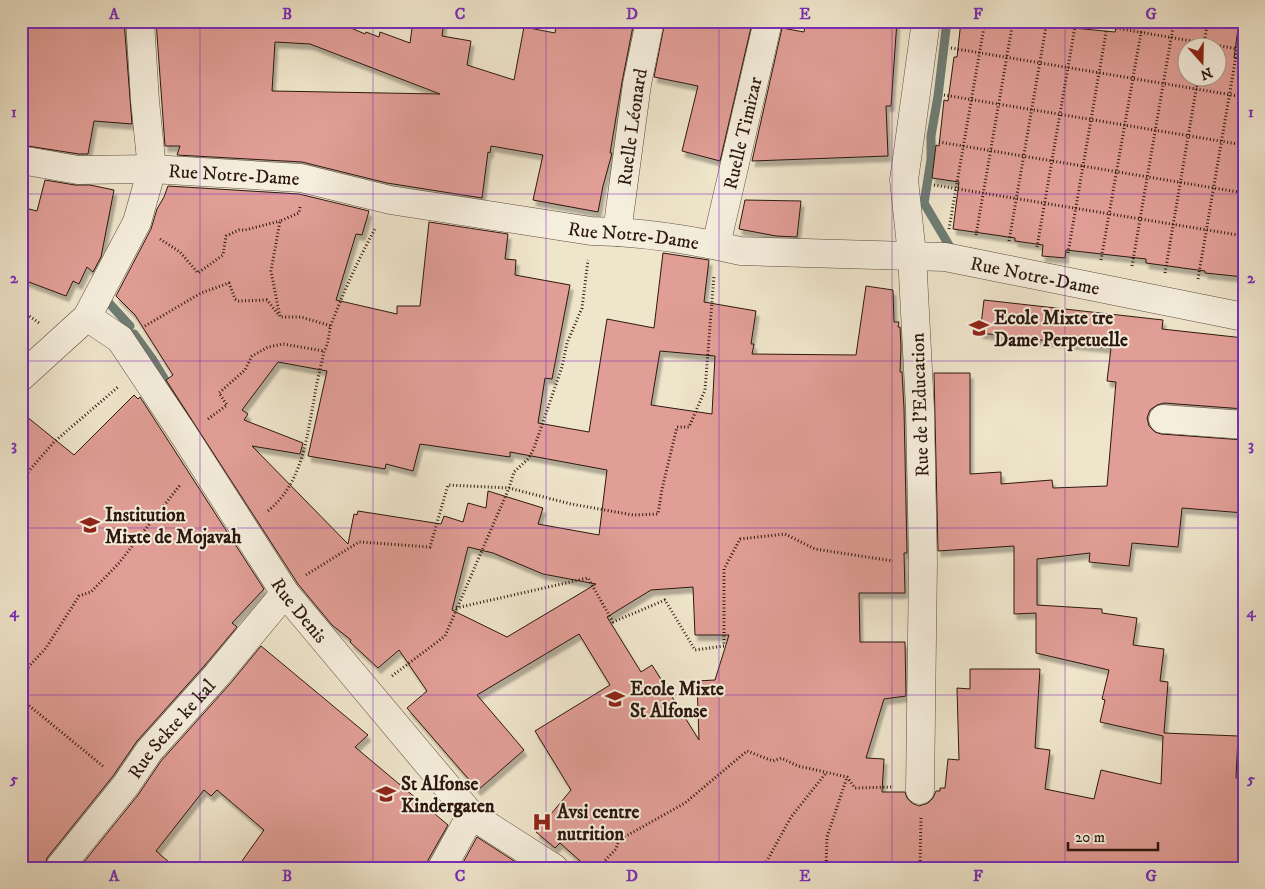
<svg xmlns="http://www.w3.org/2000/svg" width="1265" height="889" font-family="'IM FELL DW Pica',serif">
<defs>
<filter id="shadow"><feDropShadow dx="3" dy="5.5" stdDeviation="1" flood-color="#0004"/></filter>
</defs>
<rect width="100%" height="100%" fill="#efe5cb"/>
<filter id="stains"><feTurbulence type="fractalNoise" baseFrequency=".004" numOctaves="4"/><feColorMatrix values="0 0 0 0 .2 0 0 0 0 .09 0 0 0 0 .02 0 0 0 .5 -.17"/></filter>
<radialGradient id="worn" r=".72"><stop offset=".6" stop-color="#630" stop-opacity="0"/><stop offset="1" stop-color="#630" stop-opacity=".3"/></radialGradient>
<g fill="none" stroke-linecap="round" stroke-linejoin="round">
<path stroke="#6e7c74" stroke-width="9" d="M947,21L938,96L931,136V160L924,203L953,252
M21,43L23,21
M109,303L130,326
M134,334L153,360L188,418"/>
</g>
<path fill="#e19e96" stroke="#2c170f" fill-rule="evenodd" filter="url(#shadow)" d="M26,21H124L132,124L94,121L88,154H79L21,145L27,85H25Z
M156,21H335L365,34L366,32L379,37L380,32L410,43L413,21H444L442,36L471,41L467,65L514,80L524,27L555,33L557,21H634L622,82L610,153H612L611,157L603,186L598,212L533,200L543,155L491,146L490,153L488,152L482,198L387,183L302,162L177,155L180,146H165ZM275,42L310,44L440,94L272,91Z
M665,21L752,23L720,161L682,151L698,86L654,77Z
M806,21H897L891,106H886L888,156L752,161L782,28L804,32Z
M961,21H1042V25L1115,32L1117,21H1239L1234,58L1244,59V277L1205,273V271L1146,263V259L1066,250L1065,258L1042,256L1043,245L1015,241V238L953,229L959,182L932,178L936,145L939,146L944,100L948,101L954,57H957ZM1188,48H1218V78H1188Z
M45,180L75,185H90L114,190L101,257L93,272L87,267L79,284L73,281L66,296L21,279V207L37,211Z
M168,186L299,194L369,211L362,235L356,234L336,300L397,314V306H420L429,222L508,234L505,259L516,260L515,275L570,285L552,379L545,378L538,423L589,432L607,319L654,328L663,253L709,260L704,302L756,311L751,344H754L752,354L856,355L866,286L893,290L894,322H899L898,327H900L901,347L900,372H902L904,409L907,553H904L905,593H859L860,642H905L906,696L884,699L866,758L884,759L882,792H905L907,798L912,803L919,806L928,803L933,798L936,791H940V788H945L948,759L959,760L957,688L970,689V669H1040L1035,748L1050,750L1045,789L1094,799L1101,770L1161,784L1163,736L1100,722L1105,700L1102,699L1109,670L1036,653V613L1014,614V546L938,551L934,373H970V474L1001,472V484L1052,480L1053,488L1107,486L1116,382L1107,381L1111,348L980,333L984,300L1163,320L1162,329L1244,338V409L1164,403L1157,405L1150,410L1147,418L1149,426L1155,432L1161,434L1244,440V513L1182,508L1178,547L1132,543L1129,566L1089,562L1090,553L1037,559V605L1102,609V613L1137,618L1133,645L1164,649L1160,681L1168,682L1164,733L1238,736L1236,778L1244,779V868H925V866H878V868H588L560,843L555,848L536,832L571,790L535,731L610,685L579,634L477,695L524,750L478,790L407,708L427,691L399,650L378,668L350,642L351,640L332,625L298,584L166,380L173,375L135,315L116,296L151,229L157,209L164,197ZM660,351L715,356L712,414L651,405ZM278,362L327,371L308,456L385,469L386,464L413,471L420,444L510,457V452L607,470L599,535L538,524L543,508L488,491L486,508L468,503L463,522L444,516L441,524L358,511L357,515L354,514L348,544L252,446L300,454L303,443L244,420L248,414L242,410ZM468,547L493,553L543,574L596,584L507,637L452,610ZM693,587L695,635H729L715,680L697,681L699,740L652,665L641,672L607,617L651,590Z
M745,200L801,201L797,237L776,236L739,229Z
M134,395L138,399L140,397L264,589L232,623L237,627L205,665L137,741L113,776L47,858L44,868H21V412L74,455Z
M261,646L368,735L355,747L448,825L428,860L426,868H237L264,830L217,790L211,796L204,790L156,851L176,868H79L138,795L161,761L229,685Z
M477,837L525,868H460Z"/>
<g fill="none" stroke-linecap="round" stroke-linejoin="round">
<defs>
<g id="minor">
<path id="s1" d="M21,160L78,170L152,169L301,178L390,200L591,231C639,232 694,240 740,251L945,257L1244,317"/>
<path id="s2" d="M617,232L637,84L650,21"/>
<path id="s3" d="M716,245L768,21"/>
<path id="s4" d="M87,317L120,339L184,435L285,593L471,815L554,868"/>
<path d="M21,377L87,317L137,222L152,169L145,101L140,21"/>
<path d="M1163,419L1244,425"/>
<path d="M920,790L923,562L920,408L912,255L904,180L926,21"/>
<path id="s5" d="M59,868L126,785L149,751L217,675L285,593"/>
<path d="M442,868L471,815"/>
</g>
</defs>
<use href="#minor" stroke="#5d4a3e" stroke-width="29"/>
<path stroke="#2c170f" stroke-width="3" stroke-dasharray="1 2.5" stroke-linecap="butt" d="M1075,21L1244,50
M951,48L1244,97
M1203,48L1208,21
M944,95L1244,145
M939,142L1244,193
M934,185L1244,236
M300,207L299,213L280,221L271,271L280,317H301L331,326
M949,229L985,21
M976,235L1013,21
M160,239L180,252L198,273L223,255L226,236L239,230H245L280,221
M1009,241L1047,21
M1037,247L1076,21
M1068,253L1108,21
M1101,260L1143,21
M1132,266L1174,21
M1165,273L1198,78
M1198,279L1242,21
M21,310L39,323
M145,326L201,293L229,283L235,299L238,301L267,300L278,314
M208,419L227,405L219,393L245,370L252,356L268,347L283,344L324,351
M21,480L54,442L118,387
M268,511C302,483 306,441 314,400C316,384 321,367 324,351C330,342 328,331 332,322C345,289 359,258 376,227
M306,575L359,542L430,547L448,485L509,488L571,504L633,515L658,514L662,489L677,427H689L705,390L714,275
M456,608L588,578L613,622L665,600L695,650L724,646V569L740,539L785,534L815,549L893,561
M21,675L46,648L79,596L91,592L119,563L180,485
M392,676L445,636L509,488L514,472L529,458L534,448L562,367L567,343L582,308L588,260
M21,699L104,767
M598,868L616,849L619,840L685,803L747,751L773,761L781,758L798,766L847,777L855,788L893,787
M763,868L791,817L826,773
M826,868L827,837L847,777
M920,868L921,818"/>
<use href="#minor" stroke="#f5eedd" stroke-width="28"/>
</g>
<path fill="none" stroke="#7b2cbf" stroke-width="1" stroke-opacity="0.55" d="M200,21V868M373,21V868M546,21V868M719,21V868M892,21V868M1065,21V868M21,194H1244M21,361H1244M21,528H1244M21,695H1244"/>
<defs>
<symbol id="school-bare" viewBox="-9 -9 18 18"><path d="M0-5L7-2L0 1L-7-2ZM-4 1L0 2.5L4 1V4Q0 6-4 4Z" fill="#8f2418" stroke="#f5eedd" stroke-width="2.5" paint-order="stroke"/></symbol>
<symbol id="hospital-bare" viewBox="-9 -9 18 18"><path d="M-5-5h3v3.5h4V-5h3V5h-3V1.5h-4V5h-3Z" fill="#8f2418" stroke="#f5eedd" stroke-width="2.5" paint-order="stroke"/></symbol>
</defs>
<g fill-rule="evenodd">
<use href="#school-bare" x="965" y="314" width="28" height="28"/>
<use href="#school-bare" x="76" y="511" width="28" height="28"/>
<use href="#school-bare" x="601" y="685" width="28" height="28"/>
<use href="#school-bare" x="372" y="780" width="28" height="28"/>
<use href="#hospital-bare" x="528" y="808" width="28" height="28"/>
</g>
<g text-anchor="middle" stroke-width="4" stroke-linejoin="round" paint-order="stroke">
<g font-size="19" fill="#2c170f" stroke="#f5eedd">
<text dy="7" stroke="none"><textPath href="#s2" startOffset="106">Ruelle Léonard</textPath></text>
<text dy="7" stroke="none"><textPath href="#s3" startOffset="115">Ruelle Timizar</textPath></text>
<text dy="7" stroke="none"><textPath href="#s1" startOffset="214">Rue Notre-Dame</textPath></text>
<text dy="7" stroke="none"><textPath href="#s1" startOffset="619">Rue Notre-Dame</textPath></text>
<text dy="7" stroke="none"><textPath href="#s1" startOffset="1024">Rue Notre-Dame</textPath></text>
<text transform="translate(919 405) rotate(-92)" y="7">Rue de l'Education</text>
<text dy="7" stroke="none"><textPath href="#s4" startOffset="365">Rue Denis</textPath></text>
<text dy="7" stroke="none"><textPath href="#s5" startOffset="179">Rue Sekte ke kal</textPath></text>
</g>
<g font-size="19" font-weight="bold" fill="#2c170f" stroke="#f5eedd" text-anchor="start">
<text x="994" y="324">Ecole Mixte tre<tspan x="994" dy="22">Dame Perpetuelle</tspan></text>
<text x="105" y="521">Institution<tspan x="105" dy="22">Mixte de Mojavah</tspan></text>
<text x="630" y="695">Ecole Mixte<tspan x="630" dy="22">St Alfonse</tspan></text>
<text x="401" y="790">St Alfonse<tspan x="401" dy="22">Kindergaten</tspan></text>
<text x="557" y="818">Avsi centre<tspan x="557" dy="22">nutrition</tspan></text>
</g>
</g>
<rect width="1265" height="889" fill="none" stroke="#efe5cb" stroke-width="55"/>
<g transform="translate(1202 62) rotate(160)"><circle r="24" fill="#f5eedd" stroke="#a5988b"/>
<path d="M0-4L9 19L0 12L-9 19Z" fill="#8f2418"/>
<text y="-8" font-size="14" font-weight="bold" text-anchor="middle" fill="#2c170f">N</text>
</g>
<path d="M1068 842v8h90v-8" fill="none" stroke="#2c170f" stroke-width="2.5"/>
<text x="1075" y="842" font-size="15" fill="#2c170f" stroke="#f5eedd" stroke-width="4" paint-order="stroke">20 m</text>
<rect x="28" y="28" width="1210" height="834" fill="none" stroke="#7b2cbf" stroke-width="2"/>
<g font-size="16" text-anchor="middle" font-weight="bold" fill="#7b2cbf">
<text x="114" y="19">A</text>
<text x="287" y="19">B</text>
<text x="460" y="19">C</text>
<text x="632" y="19">D</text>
<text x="805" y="19">E</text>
<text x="978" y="19">F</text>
<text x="1151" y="19">G</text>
<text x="14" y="117">1</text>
<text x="1251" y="117">1</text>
<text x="14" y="283">2</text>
<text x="1251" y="283">2</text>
<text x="14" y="450">3</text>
<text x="1251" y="450">3</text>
<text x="14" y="617">4</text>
<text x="1251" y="617">4</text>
<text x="14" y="784">5</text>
<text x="1251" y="784">5</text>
<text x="114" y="881">A</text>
<text x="287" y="881">B</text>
<text x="460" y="881">C</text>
<text x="632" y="881">D</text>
<text x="805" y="881">E</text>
<text x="978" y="881">F</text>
<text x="1151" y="881">G</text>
</g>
<rect width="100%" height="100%" filter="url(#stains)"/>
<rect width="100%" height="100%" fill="url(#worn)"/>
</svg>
